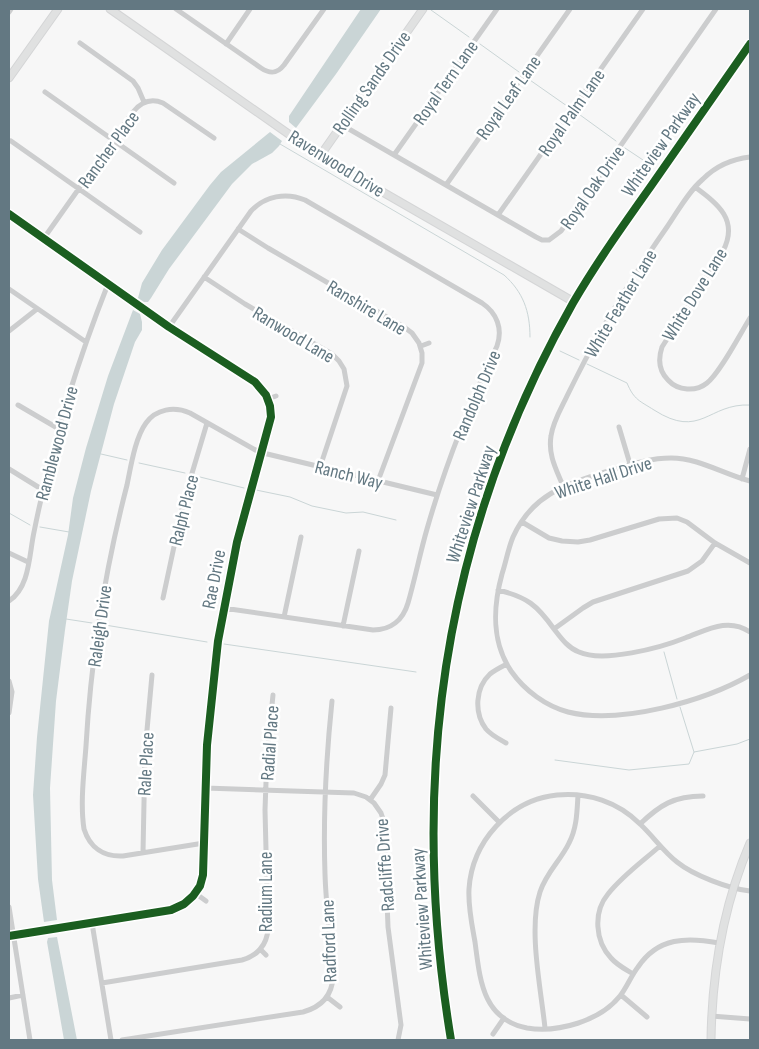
<svg xmlns="http://www.w3.org/2000/svg" width="759" height="1049" font-family="'Sofia Sans Condensed',sans-serif">
<rect width="100%" height="100%" fill="#f7f7f7"/>
<path fill="#cad5d6" d="M361,9H381L336,74L296,128L289,122V116Z
M270,132L282,141L279,146L272,153L252,164L232,184L169,269L151,298L148,302H144L138,298L142,283L162,250L210,185L221,172Z
M133,310L140,314L142,322V330L135,342L114,404L91,491L72,581L65,630L56,701L50,788L52,880L57,920L44,922L38,879L33,795L37,737L49,621L68,535L73,498L86,448L108,376Z
M57,937L77,1040H64L47,942L48,938Z"/>
<g fill="none" stroke-linecap="round" stroke-linejoin="round">
<path stroke="#cad5d6" stroke-width="1" d="M431,10L469,37
M480,44L519,72
M527,78L567,106
M576,112L616,141
M280,144L504,275C523,292 530,311 530,337
M625,148L649,164
M560,351L579,360
M587,364L627,383C634,400 640,401 654,410C701,440 708,403 750,405
M101,454L127,460
M139,463L185,473
M196,476L244,488
M256,490L290,497L312,506L346,513L363,512L396,520
M9,513L30,525
M40,527L69,532
M66,619L92,623
M105,625L207,642
M224,644L416,672
M664,652L677,699
M680,707L694,752
M555,760L629,770L689,764L694,752L737,744L750,739"/>
<defs>
<path id="secondary" d="M110,9L320,156L574,302
M9,78L58,9
M320,156L423,9
M451,1040C408,780 442,534 573,303C597,262 624,224 651,186C684,138 717,91 750,44
M711,1040C712,972 723,906 750,843"/>
</defs>
<use href="#secondary" stroke="#d4d5d6" stroke-width="9"/>
<path stroke="#cccdce" stroke-width="5" d="M176,9L261,68C270,74 277,74 284,65L324,9
M9,12L11,9
M80,43L133,81L138,88L144,102
M226,44L250,9
M45,92L174,183
M342,125L536,237L542,240H549L561,231L716,9
M11,141L140,232
M394,155L497,9
M446,185L570,9
M695,187C718,204 739,220 723,251L662,347C658,359 659,371 668,380C678,391 696,392 707,383C720,373 740,334 750,318
M9,214L169,327L255,382L266,395L270,406L271,417L237,542L218,641L207,745L203,875L200,886L193,896L184,904L171,910L9,936
M498,215L643,9
M238,229L268,248L404,327L412,333L419,343L422,353V363L378,481
M44,238L133,112C141,102 151,98 163,103L214,138
M204,277L245,304L332,354L339,361L344,369L347,386L320,467
M9,289L86,342
M169,327L251,211C265,196 286,192 305,200L482,303C497,313 503,329 497,346C469,405 445,466 427,529C420,553 415,579 408,603C403,620 391,630 373,630L223,608
M9,331L37,309
M421,346L429,343
M268,399L276,396
M18,405L59,429
M619,427L630,464
M9,469L43,490
M742,479L750,449
M750,481C723,474 699,458 671,458C648,458 626,466 605,472C564,485 532,495 513,537C508,549 506,562 502,574C493,607 491,641 511,671C525,691 546,706 568,712C620,725 705,701 750,675
M563,486C556,469 548,455 551,436C553,421 562,407 568,394C596,336 630,280 667,227C678,211 688,192 703,179C716,166 732,159 750,157
M522,522L549,538L562,541L578,542L590,540L659,519L677,518L687,522L715,543L750,563
M9,553L28,562
M498,590C527,597 537,605 554,629L583,608L593,602L688,571L702,561L715,543
M163,598L184,500L207,423
M9,601C30,587 29,555 34,532C51,447 76,365 108,284
M284,617L301,537
M343,626L359,551
M554,629C561,638 568,648 579,652C603,663 660,648 685,638C707,630 728,617 750,632
M9,681L12,692L9,713
M506,743C499,739 491,735 486,729C474,713 475,688 490,674C495,670 501,667 507,664
M205,788L354,793L366,797L374,803L381,813L384,822L388,927L401,1025L398,1040
M473,796L499,822
M370,800L381,784L385,775L391,708
M640,824C660,805 674,796 703,796
M204,843L123,856C104,857 90,848 84,829C80,803 84,773 86,746C91,658 105,570 127,485C131,466 135,438 146,423C156,409 174,406 190,413L259,452L437,495
M143,853L145,752L152,675
M195,893L206,901
M9,907L30,1040
M92,923L111,1040
M719,943C687,937 658,937 638,967C631,976 627,987 620,996C600,1021 558,1033 527,1028C482,1019 480,979 475,942C472,925 468,907 469,889C472,842 509,800 557,795C588,792 618,802 640,824C653,836 663,851 677,862C693,875 729,889 750,891
M260,949L266,955
M633,974C625,969 617,965 611,958C595,941 593,912 608,894C622,876 643,861 660,846
M102,983L242,960C257,956 267,945 268,929L265,810L267,755L273,695
M621,995L647,1017
M327,997L340,1007
M9,998L23,995
M711,1016L750,1019
M545,1028C541,989 528,929 540,892C546,873 561,860 569,843C577,828 577,811 578,795
M493,1034L504,1018
M122,1040L303,1012C321,1007 332,996 333,977C331,942 326,908 325,874C323,816 326,759 332,701"/>
<use href="#secondary" stroke="#e0e1e1" stroke-width="7"/>
<defs>
<path id="cycleway" d="M9,214L169,327L255,382L266,395L270,406L271,417L237,542L218,641L207,745L203,875L200,886L193,896L184,904L171,910L9,936
M451,1040C408,780 442,534 573,303C597,262 624,224 651,186C684,138 717,91 750,44"/>
</defs>
<use href="#cycleway" stroke="#fff" stroke-width="11"/>
<use href="#cycleway" stroke="#1b5e20" stroke-width="8"/>
</g>
<g text-anchor="middle" stroke-width="5" stroke-linejoin="round" paint-order="stroke">
<g font-size="19" fill="#637882" stroke="#fff">
<text transform="translate(371 82) rotate(-55)" y="7">Rolling Sands Drive</text>
<text transform="translate(445 82) rotate(-55)" y="7">Royal Tern Lane</text>
<text transform="translate(508 97) rotate(-55)" y="7">Royal Leaf Lane</text>
<text transform="translate(571 112) rotate(-55)" y="7">Royal Palm Lane</text>
<text transform="translate(660 144) rotate(-55)" y="7">Whiteview Parkway</text>
<text transform="translate(108 149) rotate(-54)" y="7">Rancher Place</text>
<text transform="translate(337 163) rotate(32)" y="7">Ravenwood Drive</text>
<text transform="translate(592 187) rotate(-55)" y="7">Royal Oak Drive</text>
<text transform="translate(694 294) rotate(-58)" y="7">White Dove Lane</text>
<text transform="translate(620 303) rotate(-59)" y="7">White Feather Lane</text>
<text transform="translate(367 307) rotate(31)" y="7">Ranshire Lane</text>
<text transform="translate(294 334) rotate(31)" y="7">Ranwood Lane</text>
<text transform="translate(476 395) rotate(-67)" y="7">Randolph Drive</text>
<text transform="translate(56 443) rotate(-75)" y="7">Ramblewood Drive</text>
<text transform="translate(349 474) rotate(14)" y="7">Ranch Way</text>
<text transform="translate(603 477) rotate(-18)" y="7">White Hall Drive</text>
<text transform="translate(470 504) rotate(-72)" y="7">Whiteview Parkway</text>
<text transform="translate(183 510) rotate(-76)" y="7">Ralph Place</text>
<text transform="translate(213 579) rotate(-79)" y="7">Rae Drive</text>
<text transform="translate(99 626) rotate(-82)" y="7">Raleigh Drive</text>
<text transform="translate(269 743) rotate(-86)" y="7">Radial Place</text>
<text transform="translate(145 764) rotate(-87)" y="7">Rale Place</text>
<text transform="translate(384 865) rotate(-94)" y="7">Radcliffe Drive</text>
<text transform="translate(265 892) rotate(-90)" y="7">Radium Lane</text>
<text transform="translate(421 909) rotate(-94)" y="7">Whiteview Parkway</text>
<text transform="translate(328 941) rotate(-92)" y="7">Radford Lane</text>
</g>
</g>
<rect width="759" height="1049" fill="none" stroke="#637882" stroke-width="20"/>
</svg>
